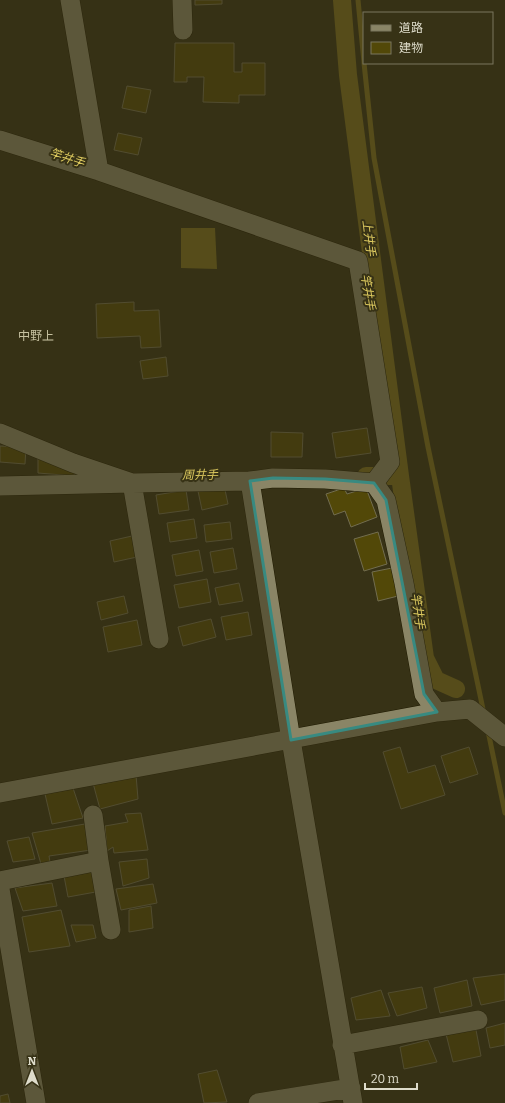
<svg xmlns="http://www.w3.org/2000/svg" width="505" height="1103" font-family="Bitter,'Noto Sans JP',serif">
<rect width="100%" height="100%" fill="#373216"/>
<path fill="#7c6e1f" d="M181,228H215L217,269L181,268Z"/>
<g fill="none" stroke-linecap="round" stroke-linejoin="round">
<path stroke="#7c6e1f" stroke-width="5" d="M358,0L364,62
M364,63L374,158L428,447L484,714
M488,731L505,813"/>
<path stroke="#7c6e1f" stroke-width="18" d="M342,0L348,75L400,476H366
M395,466L397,475L400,476L425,658L436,680L456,689"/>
</g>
<path fill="#524808" stroke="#726d4f" d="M195,0H222V4L195,5Z
M175,43H234V72H242V63H265V95H239V103L203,102L204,77H187V82H174Z
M127,86L151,90L146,113L122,108Z
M118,133L142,138L138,155L114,150Z
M134,302V311L159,310L161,347L141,348L140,336L97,338L96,304Z
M166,357L168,376L143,379L140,361Z
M367,428L371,453L336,458L332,433Z
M271,432L303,433L302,457H271Z
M0,446L26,447L25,464L0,462Z
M38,457L76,469L75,476L38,473Z
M224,485L228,504L202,510L198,491Z
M344,488L347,494L366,488L377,517L351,527L345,511L334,515L326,494Z
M186,490L189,510L159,514L156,495Z
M194,519L197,538L170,542L167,523Z
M230,522L232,539L206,542L204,525Z
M378,532L387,564L364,571L354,539Z
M132,536L137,557L114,562L110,541Z
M233,548L237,569L214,573L210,552Z
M199,550L203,571L176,576L172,555Z
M392,568L398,596L378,601L372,572Z
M207,579L211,602L179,608L174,585Z
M239,583L243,601L219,605L215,588Z
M124,596L128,613L101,620L97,602Z
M248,612L252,635L226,640L221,617Z
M211,619L216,637L183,646L178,627Z
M137,620L142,645L108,652L103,627Z
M400,747L408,773L435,765L445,795L401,809L383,752Z
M469,747L478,774L450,783L441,756Z
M136,775L138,799L100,809L93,783Z
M73,788L83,818L52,824L45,794Z
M141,813L148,850L114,853L113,847L107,851L105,826L128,822L125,814Z
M85,824L91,850L49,856L50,862L41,864L32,833Z
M29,837L35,859L13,862L7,841Z
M147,859L149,878L123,886L119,862Z
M97,871L101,891L68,897L64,876Z
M52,883L57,906L23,911L15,888Z
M153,884L157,903L121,910L116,889Z
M151,906L153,928L129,932V910Z
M61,910L70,946L29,952L22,917Z
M71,925H93L96,938L76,942Z
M505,974V1000L481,1005L473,978Z
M467,980L472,1006L440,1013L434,988Z
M422,987L427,1008L397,1016L388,993Z
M381,990L390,1016L356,1020L351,998Z
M505,1023V1045L490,1048L486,1028Z
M476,1030L481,1056L453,1062L446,1034Z
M428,1040L437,1062L404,1069L400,1047Z
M217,1070L227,1102L204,1103L198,1074Z
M8,1094L10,1103H0V1096Z"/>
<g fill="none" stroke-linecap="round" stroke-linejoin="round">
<defs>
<path id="street" d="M70,0L99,171
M182,0L183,30
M0,140L99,171L358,261L390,462L374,483
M0,433L73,463L132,483L250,481L273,478L325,479L374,483L386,500L404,583L424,694L437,712
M250,481L291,740L353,1103
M0,486L132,483L159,639
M0,793L437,712L470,709L505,737
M93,815L99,861
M0,881L99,861L111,930
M0,889L36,1103
M342,1045L478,1020
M258,1103L351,1088"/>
</defs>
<use href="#street" stroke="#1f1a00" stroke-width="20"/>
<use href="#street" stroke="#8a8566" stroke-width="19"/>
</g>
<path d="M0 0H505V1103H0ZM273,478L325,479L374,483L386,500L424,694L437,712L291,740L250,481Z" fill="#373216" fill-opacity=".55" fill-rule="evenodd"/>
<path fill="none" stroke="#388a81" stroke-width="3" stroke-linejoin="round" d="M273,478L325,479L374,483L386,500L424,694L437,712L291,740L250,481Z"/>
<g text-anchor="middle" stroke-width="4" stroke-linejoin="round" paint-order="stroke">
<g font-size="12" font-style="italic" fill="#dbc85e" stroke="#373216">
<text transform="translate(67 158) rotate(18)" y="4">竿井手</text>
<text transform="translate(369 238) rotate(83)" y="4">上井手</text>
<text transform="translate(368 292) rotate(81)" y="4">竿井手</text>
<text transform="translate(200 475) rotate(-1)" y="4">周井手</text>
<text transform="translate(418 611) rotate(82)" y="4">竿井手</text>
</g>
<g font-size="12" fill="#c6c1a0" stroke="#373216">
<text x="36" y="340">中野上</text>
</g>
</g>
<rect x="363" y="12" width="130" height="52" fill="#373216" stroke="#7a765e"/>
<rect x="371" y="25" width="20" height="6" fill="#8a8566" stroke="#7a765e"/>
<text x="399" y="32" font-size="12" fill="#dedccb">道路</text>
<rect x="371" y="42" width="20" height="12" fill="#524808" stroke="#7a765e"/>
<text x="399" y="52" font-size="12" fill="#dedccb">建物</text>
<g transform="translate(32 1071)" stroke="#373216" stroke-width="3" paint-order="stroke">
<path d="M0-3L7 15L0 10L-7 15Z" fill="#dedccb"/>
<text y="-6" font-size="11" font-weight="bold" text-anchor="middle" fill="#dedccb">N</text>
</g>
<path d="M365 1083v6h52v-6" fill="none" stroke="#dedccb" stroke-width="2"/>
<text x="371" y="1083" font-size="12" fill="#dedccb" stroke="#373216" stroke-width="3" paint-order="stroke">20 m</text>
</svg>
